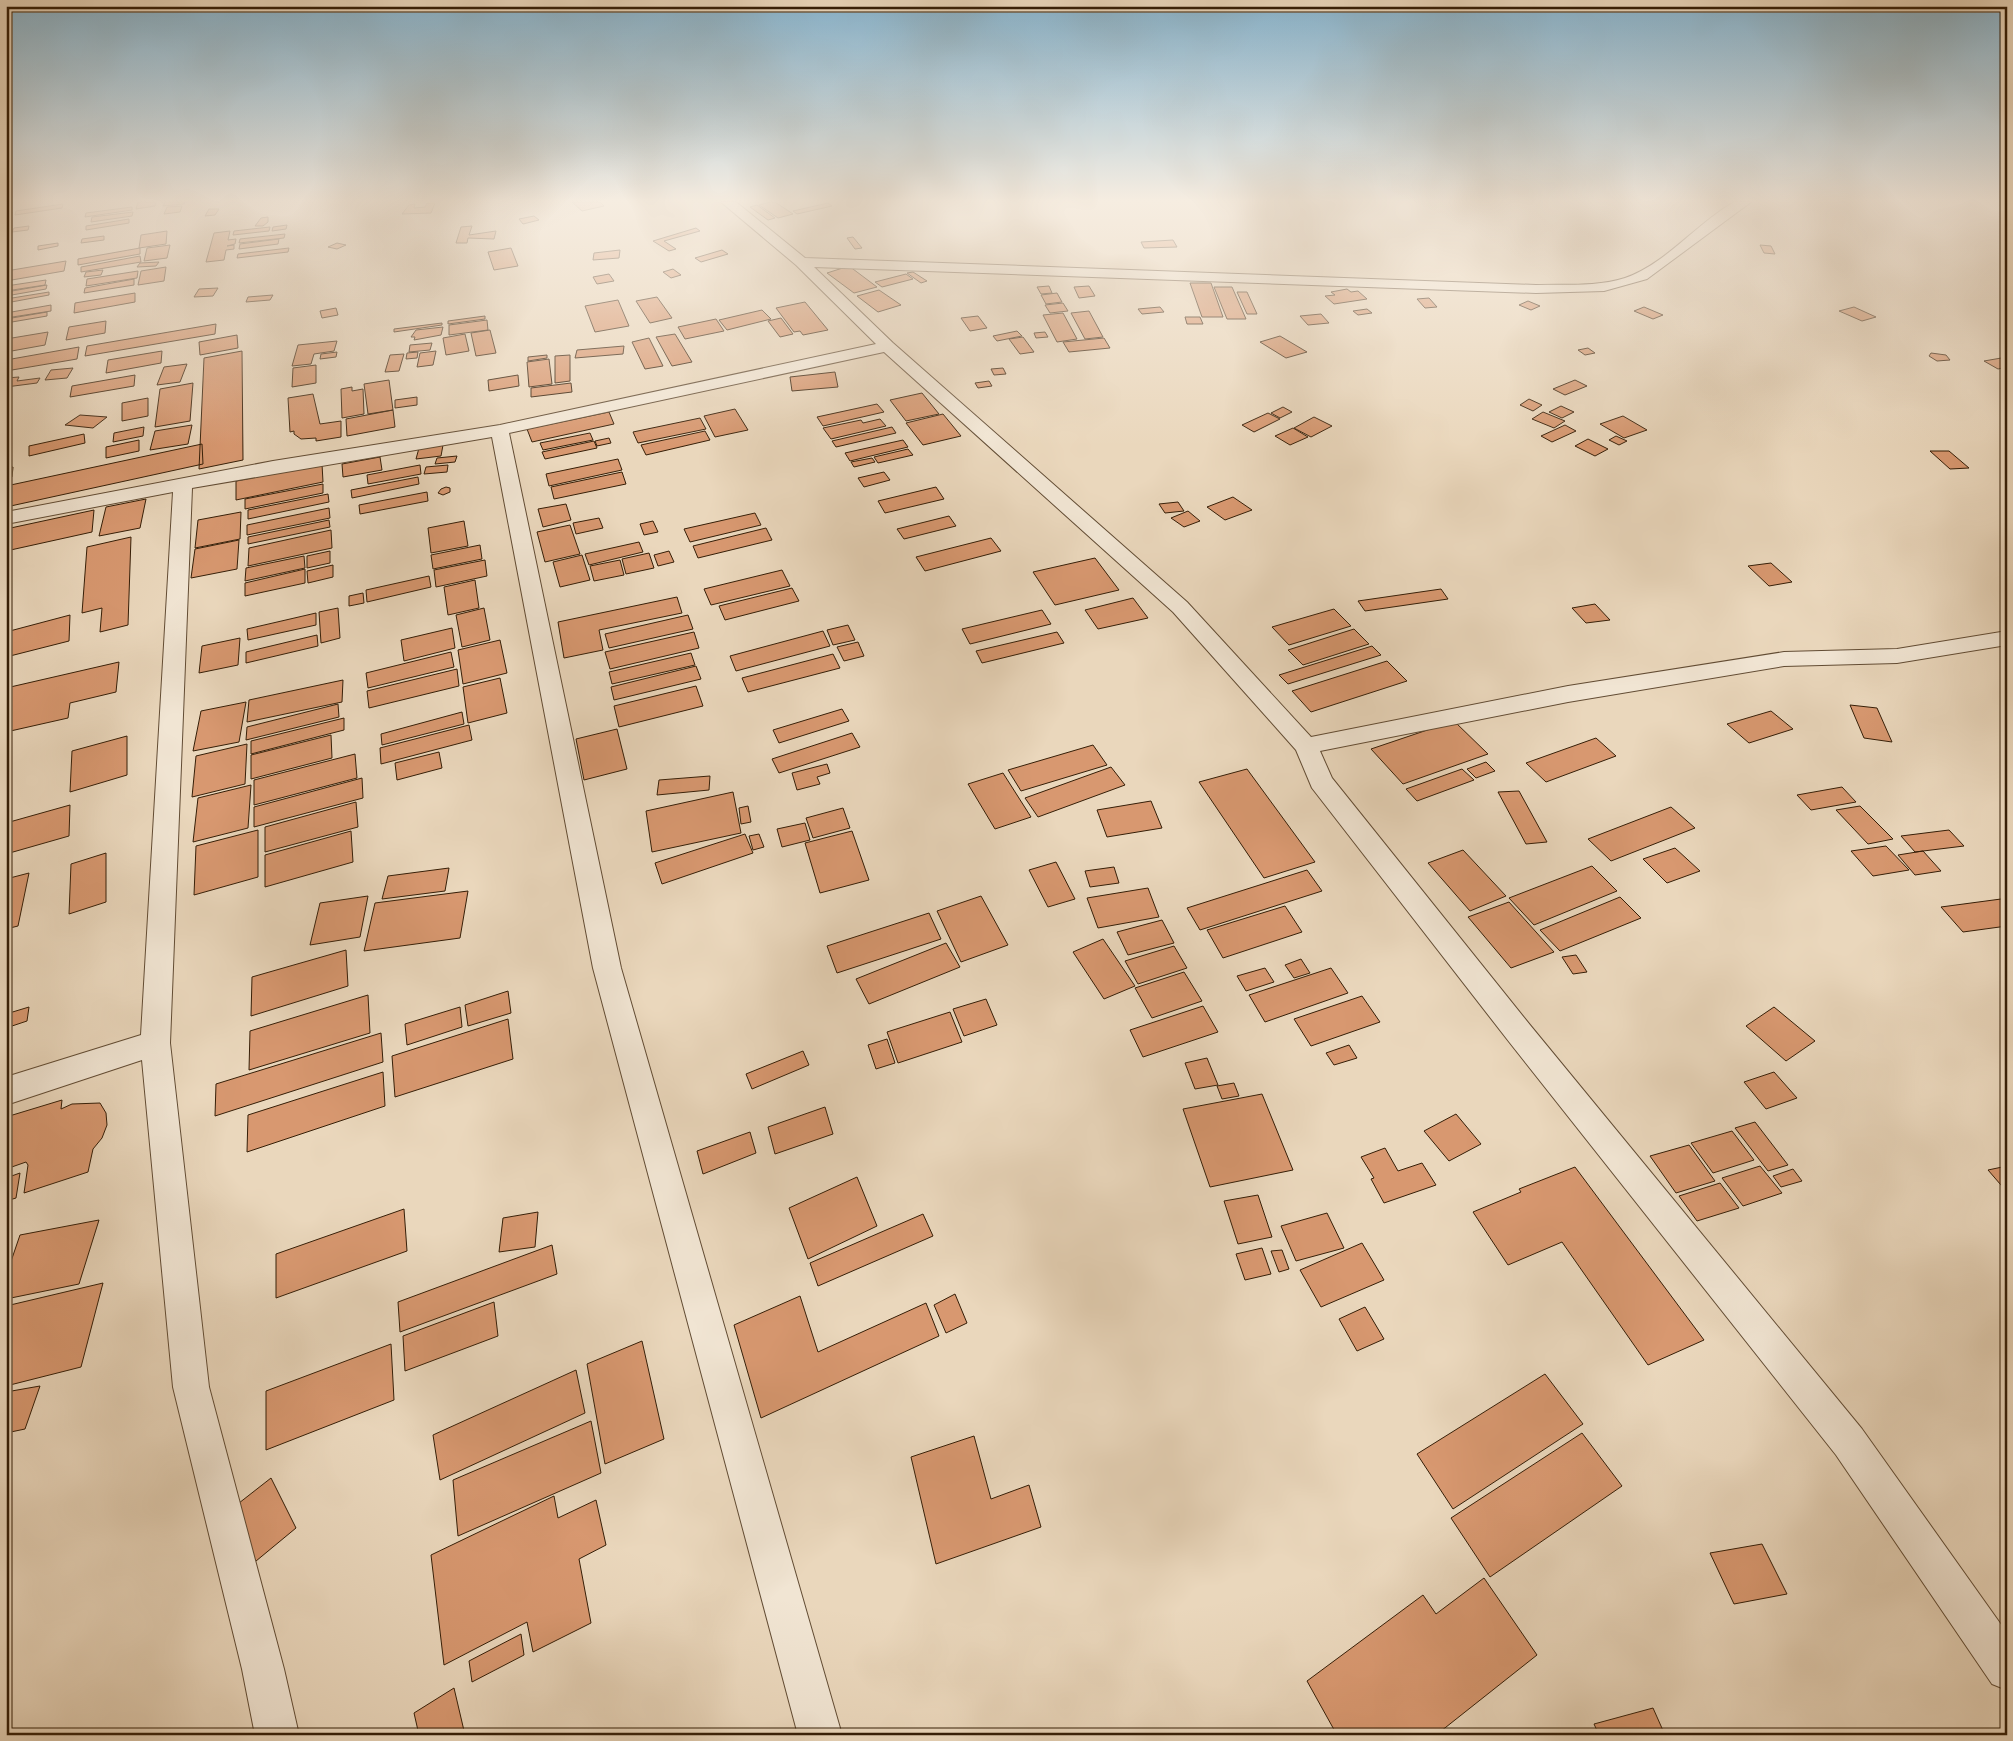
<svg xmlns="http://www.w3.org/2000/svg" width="2013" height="1741" font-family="'Libre Caslon Text',serif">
<rect width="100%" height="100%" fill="#ead7bc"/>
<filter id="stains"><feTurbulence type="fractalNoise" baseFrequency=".004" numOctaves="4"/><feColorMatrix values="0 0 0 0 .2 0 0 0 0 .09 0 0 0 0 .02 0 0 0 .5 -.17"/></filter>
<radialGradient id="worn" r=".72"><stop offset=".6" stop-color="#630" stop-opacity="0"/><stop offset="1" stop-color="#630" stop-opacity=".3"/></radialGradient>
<path fill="#d89870" stroke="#351e07" d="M138,202H156L155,206L136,209Z
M165,202H185L184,204L163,206Z
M572,202H600L604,206L582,211Z
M770,202H775L793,214L778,218L759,205Z
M427,203H435L431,213L402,214L409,205L415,204L414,208L425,207Z
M828,203L832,206L797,214L793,211Z
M63,204L62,208L15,215L16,211Z
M757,205L775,218L768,220L750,207Z
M182,206L180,212L164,214L167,207Z
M132,207V210L85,217L86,213Z
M209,209H219L215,215L205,216Z
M133,212L132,216L91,222L92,217Z
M534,216L539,220L523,224L519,219Z
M268,217V222L263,226H255L261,218Z
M129,219V223L86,230V226Z
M287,225L286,229L272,231L273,227Z
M29,226L28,230L12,232L14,228Z
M472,226L469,235L496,231L494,239L468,238L467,243H456L461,227Z
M270,227L269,231L233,235L234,231Z
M696,228L700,231L664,241L676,249L669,251L653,241Z
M167,231L166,244L139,248L141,235Z
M230,231L228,240L236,239L235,244L227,246L234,245V249L226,250L224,260L206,262L214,233Z
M285,234L284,238L239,243L240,239Z
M104,236V240L81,243L82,239Z
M853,237L862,248L855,249L847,238Z
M279,239L278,244L239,249L240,244Z
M1173,240L1177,247L1144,248L1141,242Z
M58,243V246L38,250V246Z
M337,243L346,245L337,249L328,247Z
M170,245L167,258L144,261L147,248Z
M1760,245L1771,246L1775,254L1764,253Z
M140,248V254L78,265V259Z
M289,248L288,252L237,258L238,254Z
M511,248L518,266L494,270L488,252Z
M620,250L619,258L593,260L594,253Z
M722,250L728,254L701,262L695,258Z
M140,256L141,262L81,272V267Z
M66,261L64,271L6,281V271Z
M159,262L156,266L137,267L140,263Z
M849,266L877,287L854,293L827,273Z
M166,267L164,281L138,285L141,271Z
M673,269L681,275L671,278L663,272Z
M103,270L101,275L84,277L86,272Z
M138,271L137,278L86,286L87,279Z
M913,272L927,281L921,283L907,273Z
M609,274L614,281L597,284L593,277Z
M906,274L913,279L882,287L875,282Z
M134,279V285L84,293L85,288Z
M46,280L45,285L6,291V286Z
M1190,283H1211L1223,317H1202Z
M47,285L46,289L6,296V292Z
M1049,286L1052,293L1041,294L1037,287Z
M1089,286L1095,296L1079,298L1074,287Z
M1214,287H1232L1246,319H1227Z
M218,288L213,296L194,297L199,289Z
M1347,289L1351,292L1358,291L1367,299L1334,304L1325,296L1335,295L1331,292Z
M879,290L901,305L878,312L857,296Z
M49,292V295L6,303V299Z
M1237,292H1247L1257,314H1247Z
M135,293V302L74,313L75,303Z
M1057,293L1062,302L1046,304L1041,295Z
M273,295L270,300L246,302L248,297Z
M657,297L672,318L650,323L636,301Z
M1429,298L1437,307L1425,308L1417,299Z
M618,300L629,326L595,332L585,306Z
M1528,301L1540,306L1531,310L1519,305Z
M805,302L828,330L803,335L800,331L794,332L776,308Z
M1063,303L1068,311L1050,313L1045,305Z
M51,305V311L6,318V313Z
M1160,307L1164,312L1142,314L1138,309Z
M1644,307L1663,315L1653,319L1634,311Z
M1854,307L1876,317L1862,321L1839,311Z
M336,308L338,315L322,318L320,311Z
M1367,309L1372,313L1358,315L1353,311Z
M762,310L771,319L727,330L719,320Z
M1089,311L1103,337L1085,339L1071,313Z
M47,312V316L6,323V319Z
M1063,313L1077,339L1057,342L1043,315Z
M1321,314L1329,323L1308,325L1300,316Z
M485,316V319L448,324V321Z
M978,316L987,328L970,331L961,318Z
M1185,317H1200L1203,324H1187Z
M781,318L793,334L780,337L768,321Z
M716,319L724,331L685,339L678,327Z
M487,320L488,330L449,335V325Z
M106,321L105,333L66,340L69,327Z
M442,323V325L394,332V329Z
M216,324L215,334L85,356L87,346Z
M443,327L441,335L414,340L415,337H411L416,330Z
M490,330L496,353L476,356L471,333Z
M1017,331L1022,336L997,341L993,336Z
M48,332L45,345L6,352V339Z
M1045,332L1048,337L1036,338L1034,333Z
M465,334L469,351L446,355L443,338Z
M675,334L692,362L672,366L656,337Z
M237,335L238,348L200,355L199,342Z
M1280,336L1307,352L1286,358L1260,342Z
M1023,337L1034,352L1020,354L1009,339Z
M649,338L663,366L645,369L632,342Z
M1104,338L1110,348L1069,352L1063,342Z
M337,341L334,351L314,354L311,364L292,366L298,345Z
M432,343L430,350L409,352L410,345Z
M624,346L623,354L575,358L577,350Z
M79,347L77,359L6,371V360Z
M1588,348L1595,353L1585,355L1578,350Z
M162,351L161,363L106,373L108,360Z
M242,351L243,460L199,469L204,358Z
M436,351L433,365L417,367L420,353Z
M337,352L336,357L320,359L321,354Z
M418,352L417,358L406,359L407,353Z
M1931,353L1946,355L1950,360L1937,361L1929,356Z
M404,354L399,371L385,372L390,355Z
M547,355V358L528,361V357Z
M570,355V381L555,383V356Z
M2007,357V367L1998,369L1984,361Z
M549,359L552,384L529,387L527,362Z
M187,364L180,382L157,385L164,367Z
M316,365V383L292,387L293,368Z
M73,368L67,378L45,380L51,370Z
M1003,368L1006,374L994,375L991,369Z
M835,372L838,387L792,391L790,377Z
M135,375L134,386L70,397L72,386Z
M518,375L519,386L489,391L488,380Z
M19,377L17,381L40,378L37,383L6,387V378Z
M389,380L393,410L368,414L364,384Z
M1575,380L1587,386L1565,395L1553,389Z
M989,381L992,386L978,388L975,383Z
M193,383L190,421L155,427L160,389Z
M571,383L572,392L531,397V388Z
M352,387V391L363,389L364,414L342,418L341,389Z
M922,393L939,414L906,421L890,400Z
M313,394L320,424L341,421V437L316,441V438L301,439L294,434V431L290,432L288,398Z
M417,397V405L395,408V400Z
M148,398V416L122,421V403Z
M1529,399L1542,405L1533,411L1520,405Z
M877,404L884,412L823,426L817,417Z
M1561,406L1574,412L1562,418L1549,412Z
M1283,407L1292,412L1280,418L1271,413Z
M735,409L748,430L715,437L704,416Z
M393,410L395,427L347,436L346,419Z
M609,412L614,424L532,442L527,429Z
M1543,412L1565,421L1554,428L1532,419Z
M1268,413L1280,419L1254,432L1242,425Z
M943,414L961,436L923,445L906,423Z
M80,415L107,417L93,428L65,425Z
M1623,416L1647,430L1624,438L1600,424Z
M1314,417L1332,426L1311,437L1294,428Z
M700,418L706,429L638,443L633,432Z
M880,419L886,426L831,439L823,428L861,420L863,423Z
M192,425L188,444L150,450L155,431Z
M1565,425L1576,431L1552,442L1541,436Z
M144,427L143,436L113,442L114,433Z
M892,427L896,433L836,447L832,441Z
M1293,428L1308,437L1290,445L1275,436Z
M705,431L710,440L646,455L641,445Z
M590,433L593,440L543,450L540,443Z
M84,434L85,443L29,456V446Z
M1616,436L1627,441L1619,445L1609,440Z
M609,438L611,443L597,446L595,441Z
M1588,439L1608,449L1595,456L1575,446Z
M139,440V451L106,458V447Z
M903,440L908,447L850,461L845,453Z
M594,441L597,448L545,459L542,452Z
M202,444L203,464L6,507V486Z
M443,445L441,456L416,459L419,448Z
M908,449L913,455L878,463L874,457Z
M1930,451H1949L1969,468L1950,469Z
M457,456L455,462L435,464L437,458Z
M380,457L382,470L343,477L342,464Z
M872,458L875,462L854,467L851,462Z
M618,459L622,470L549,486L546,474Z
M322,464L323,482L236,500V481Z
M420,465L421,474L368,484L367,475Z
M448,465L447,472L424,474L426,467Z
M13,467L12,477L6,478V468Z
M622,472L626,484L554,499L551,487Z
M884,472L890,480L864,487L858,478Z
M418,477L419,484L352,498L351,490Z
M323,484V493L245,509V499Z
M446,487L450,488V492L443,495L438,493L441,489Z
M936,487L944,499L885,513L878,501Z
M427,492L428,501L360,514L359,505Z
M328,494L329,502L248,519V510Z
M1233,497L1252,510L1225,520L1207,507Z
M146,499L140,528L99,536L106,507Z
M1178,502L1184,511L1165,513L1159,504Z
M566,504L571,520L543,527L538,509Z
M329,508L330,518L247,535V525Z
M94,510L92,532L6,551V529Z
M1188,511L1200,521L1184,527L1171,518Z
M241,512L240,539L195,548L198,520Z
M755,513L761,525L690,542L684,529Z
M949,516L956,526L904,539L897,529Z
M599,518L603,528L576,534L573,523Z
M329,520L330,527L248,544V537Z
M464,521L468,546L431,553L428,528Z
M653,521L658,532L644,535L640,524Z
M570,525L580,554L545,562L537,532Z
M766,528L772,540L698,558L693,546Z
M331,530L332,548L248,566L249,548Z
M131,537L128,625L100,632L102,608L82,613L87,547Z
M991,538L1001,551L925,571L916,557Z
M239,540L237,569L191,578L195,549Z
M639,542L643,552L589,565L585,554Z
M480,545L482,559L433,569L431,555Z
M330,551V563L307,568V556Z
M669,551L674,562L658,566L654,555Z
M649,553L654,568L626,574L622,559Z
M582,555L590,580L560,587L553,562Z
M304,556L305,568L245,581L246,568Z
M1095,558L1119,590L1055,605L1033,572Z
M485,560L487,576L436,587L434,570Z
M620,560L624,575L594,581L590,566Z
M1771,563L1792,582L1769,586L1748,566Z
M333,565V577L308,583L307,571Z
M305,569V583L245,596V583Z
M782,570L790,586L711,605L704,589Z
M429,576L431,587L367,602L366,590Z
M475,580L479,608L448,615L444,587Z
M792,588L799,601L725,620L719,606Z
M1441,589L1448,599L1365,611L1358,601Z
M363,593L364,603L349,606V596Z
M677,597L682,613L599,630L603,650L564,658L558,622Z
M1133,598L1148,618L1098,629L1085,610Z
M1595,604L1610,620L1586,623L1572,608Z
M338,608L340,638L321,643L319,612Z
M484,608L490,640L462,647L456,615Z
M1334,609L1351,626L1289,645L1272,627Z
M1042,610L1051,624L970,644L962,629Z
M316,613V625L248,640L247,629Z
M70,615L69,641L6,657V632Z
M688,615L693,629L609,648L605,634Z
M848,625L855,640L833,645L827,630Z
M452,628L455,648L404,661L401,640Z
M1354,629L1369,644L1303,665L1288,650Z
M823,631L830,646L736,671L730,656Z
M694,632L699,648L610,669L605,652Z
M1057,632L1064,643L982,663L976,651Z
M317,635L318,646L246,663V652Z
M240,638L238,665L199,673L202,646Z
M500,640L507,673L463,684L458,650Z
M858,642L864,656L844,661L837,647Z
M1372,646L1381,655L1288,684L1279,675Z
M451,652L454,667L368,688L366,673Z
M691,653L695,665L612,684L609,672Z
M833,654L840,668L748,692L742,678Z
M1387,661L1407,681L1311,712L1292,691Z
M119,662L116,692L70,703L68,718L6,732V688Z
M696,666L701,679L614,700L611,687Z
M457,669L459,686L369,708L367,691Z
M500,678L507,713L468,723L463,687Z
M343,680L342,702L247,722L249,700Z
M696,686L703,706L619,727L614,706Z
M246,702L239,742L193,751L201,711Z
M338,704L339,717L246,740L247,727Z
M1850,705L1877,708L1892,742L1864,738Z
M842,709L849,721L779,743L773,730Z
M1771,711L1793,729L1749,743L1727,724Z
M462,712L464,724L382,745L381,734Z
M344,718V730L251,754V741Z
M1454,721L1488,754L1403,784L1371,749Z
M469,725L472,740L381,764L380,748Z
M617,729L627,769L584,780L576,739Z
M852,733L860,747L779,773L772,759Z
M331,735L332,758L251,779V755Z
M127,736V775L70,792L72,751Z
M1596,738L1616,756L1546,782L1526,763Z
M247,744L245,784L192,797L196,756Z
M1093,745L1107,765L1021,791L1008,770Z
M439,752L442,768L397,780L395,763Z
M355,754L357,778L254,805V780Z
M1486,762L1495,771L1476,778L1467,769Z
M827,764L830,773L817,777L820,784L797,790L792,773Z
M1111,767L1125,785L1038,817L1025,798Z
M1247,769L1315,862L1264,878L1199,782Z
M1462,769L1474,780L1417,801L1406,789Z
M1003,773L1031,817L995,829L968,784Z
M710,776L709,790L657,795L659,780Z
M362,778L363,798L254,827V807Z
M251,785L248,828L193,842L198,798Z
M1842,787L1856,802L1811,810L1797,795Z
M1519,791L1547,842L1526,844L1498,792Z
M733,792L741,833L652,852L646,811Z
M1151,801L1162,828L1107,837L1097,810Z
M356,802L358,827L265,852V827Z
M70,805L69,836L6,854V823Z
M748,806L751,822L741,824L739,808Z
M1860,806L1893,839L1868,844L1836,810Z
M1671,807L1695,828L1611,861L1588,839Z
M843,808L850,828L813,838L806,818Z
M805,823L810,840L782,847L777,829Z
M258,830V877L194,895L196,846Z
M1949,830L1964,846L1915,852L1901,836Z
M351,831L353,862L265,887V855Z
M852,831L869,880L820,893L805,843Z
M745,834L753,853L662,884L655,863Z
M759,834L764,847L753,850L749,836Z
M1886,846L1909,870L1873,876L1851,851Z
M1675,848L1700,871L1667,883L1643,859Z
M1463,850L1506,896L1470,911L1428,863Z
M1923,851L1941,871L1915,875L1898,855Z
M106,853V902L69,914L71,864Z
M1056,862L1075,899L1048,907L1029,870Z
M1592,866L1617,891L1534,925L1509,898Z
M1114,867L1119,883L1090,887L1085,871Z
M449,868L445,891L382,899L388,876Z
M1307,870L1322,891L1200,930L1187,908Z
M29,873L18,926L6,929V879Z
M1148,888L1159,917L1098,928L1087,898Z
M468,891L460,938L364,951L375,903Z
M368,896L360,937L310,945L320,903Z
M981,896L1008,945L961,962L937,911Z
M1620,897L1641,918L1560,951L1540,930Z
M2001,899L2007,905V926L1963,932L1941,907Z
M1509,902L1554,952L1511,968L1468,917Z
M1285,906L1302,932L1223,958L1207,930Z
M929,913L941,939L837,973L827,946Z
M1162,920L1174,943L1128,955L1117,932Z
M1103,939L1135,986L1104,999L1073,952Z
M946,943L960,967L869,1004L856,979Z
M1174,946L1187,968L1138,984L1125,961Z
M346,950L348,986L251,1016L252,977Z
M1576,955L1587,972L1573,974L1562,957Z
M1301,959L1310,973L1294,978L1285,965Z
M1265,968L1274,982L1246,991L1237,976Z
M1331,968L1348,993L1265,1022L1249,995Z
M1184,972L1202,1001L1152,1018L1135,988Z
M508,991L511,1013L468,1026L465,1005Z
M368,995L370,1033L249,1070L250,1031Z
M1362,996L1380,1022L1311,1046L1294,1019Z
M986,999L997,1025L964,1036L953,1009Z
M1203,1006L1218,1032L1143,1057L1130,1030Z
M29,1007L27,1021L6,1028V1014Z
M460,1007L462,1027L407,1045L405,1024Z
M1774,1007L1815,1041L1786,1061L1746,1026Z
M950,1012L962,1042L898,1063L887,1032Z
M508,1019L513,1059L395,1097L392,1056Z
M381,1033L383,1062L215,1116L216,1084Z
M887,1039L895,1063L876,1069L868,1045Z
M1349,1045L1357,1058L1334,1065L1326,1053Z
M803,1051L809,1065L752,1089L746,1074Z
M1207,1058L1218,1085L1195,1089L1185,1063Z
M383,1072L385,1106L247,1152L248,1115Z
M1774,1072L1797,1098L1766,1109L1744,1082Z
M1234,1083L1239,1096L1222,1099L1217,1086Z
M1262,1094L1293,1170L1210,1187L1183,1109Z
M62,1100L61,1109L72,1104L100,1103L106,1113L107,1125L102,1138L93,1149L88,1172L24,1193L28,1165L26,1162L6,1169V1117Z
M825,1107L833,1134L775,1154L768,1127Z
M1456,1114L1481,1144L1449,1161L1424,1131Z
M1755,1122L1788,1165L1768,1171L1735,1128Z
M1732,1131L1754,1160L1713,1173L1691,1143Z
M750,1132L756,1153L703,1174L697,1151Z
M1689,1145L1715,1181L1676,1193L1650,1156Z
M1385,1148L1398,1171L1422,1163L1436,1185L1384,1203L1371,1179L1374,1178L1361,1157Z
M1760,1166L1782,1193L1743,1206L1722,1178Z
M2007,1166V1192L1988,1170Z
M1575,1167L1704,1340L1648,1365L1562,1242L1508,1265L1473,1212L1521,1192L1519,1189Z
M1793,1169L1802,1181L1781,1187L1773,1176Z
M20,1173L16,1198L6,1201V1178Z
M857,1177L877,1226L808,1259L789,1208Z
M1720,1183L1739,1208L1697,1221L1679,1196Z
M1258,1195L1272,1237L1238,1244L1224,1201Z
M404,1209L407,1251L276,1298V1254Z
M538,1212L535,1247L499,1252L503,1218Z
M1327,1213L1344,1248L1296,1261L1281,1226Z
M923,1214L933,1236L818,1286L810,1263Z
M99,1220L79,1284L6,1299V1276L20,1235Z
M1362,1243L1384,1280L1321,1307L1300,1270Z
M552,1245L557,1274L400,1332L398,1302Z
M1262,1248L1271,1274L1245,1280L1236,1254Z
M1282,1250L1289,1269L1279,1272L1271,1251Z
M103,1283L81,1367L6,1386V1306Z
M955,1294L967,1323L946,1333L934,1305Z
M800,1296L818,1352L926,1303L939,1336L761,1418L734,1325Z
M494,1302L498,1336L405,1371L403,1336Z
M1365,1307L1384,1339L1357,1351L1339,1319Z
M642,1341L664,1439L605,1464L587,1364Z
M391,1344L394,1400L266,1450V1391Z
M576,1370L585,1413L440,1480L433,1435Z
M1545,1374L1583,1424L1453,1509L1417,1454Z
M40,1386L25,1429L6,1433V1392Z
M591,1421L601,1473L458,1536L453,1480Z
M1582,1433L1622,1486L1490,1577L1451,1518Z
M974,1436L991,1499L1029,1485L1041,1527L936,1564L911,1457Z
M271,1478L296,1528L250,1566L225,1514Z
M554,1496L558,1518L596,1500L606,1545L579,1559L591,1623L533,1652L527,1622L444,1665L431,1555Z
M1762,1544L1787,1594L1734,1604L1710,1553Z
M1484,1578L1537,1655L1436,1735H1337L1307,1681L1423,1595L1436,1614Z
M521,1634L524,1655L472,1682L469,1661Z
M454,1688L465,1735H419L414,1713Z
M1653,1708L1665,1735H1599L1594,1724Z"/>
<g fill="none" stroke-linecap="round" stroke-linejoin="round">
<defs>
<path id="street" d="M721,202H736L805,258L1536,285C1565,284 1597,287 1625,278C1663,265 1692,229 1726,207L1734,202H1751L1647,279L1604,291L1536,293L814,267L893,343L1187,602L1311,737L1568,686L1784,652L1897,649L2007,631V645L1897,663L1784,666L1568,702L1320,751L1332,778L1530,1025L1862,1429L2007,1633V1690L1992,1684L1836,1455L1510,1043L1312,788L1296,750L1173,612L884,352L509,433L621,968L842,1735H798L593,968L492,437L192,488L170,1043L209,1387L284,1669L299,1735H255L242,1669L173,1387L142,1060L6,1105V1077L141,1035L173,492L6,524V512L273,461L500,425L876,344L796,265Z"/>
</defs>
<use href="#street" stroke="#624c34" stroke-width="2"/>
<use href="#street" fill="#f1e5d3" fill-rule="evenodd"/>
</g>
<linearGradient id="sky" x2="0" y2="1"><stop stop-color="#88b6d1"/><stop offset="0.45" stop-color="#f6ede1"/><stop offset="1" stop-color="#f6ede1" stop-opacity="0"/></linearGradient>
<rect width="2013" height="446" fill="url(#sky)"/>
<rect width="2013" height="1741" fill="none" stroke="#ead7bc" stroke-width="25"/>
<rect x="8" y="8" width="1998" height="1726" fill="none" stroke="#351e07" stroke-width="2.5"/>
<rect x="12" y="12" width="1988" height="1716" fill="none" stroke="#351e07"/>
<rect width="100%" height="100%" filter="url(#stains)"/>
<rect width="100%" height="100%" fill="url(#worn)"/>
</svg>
